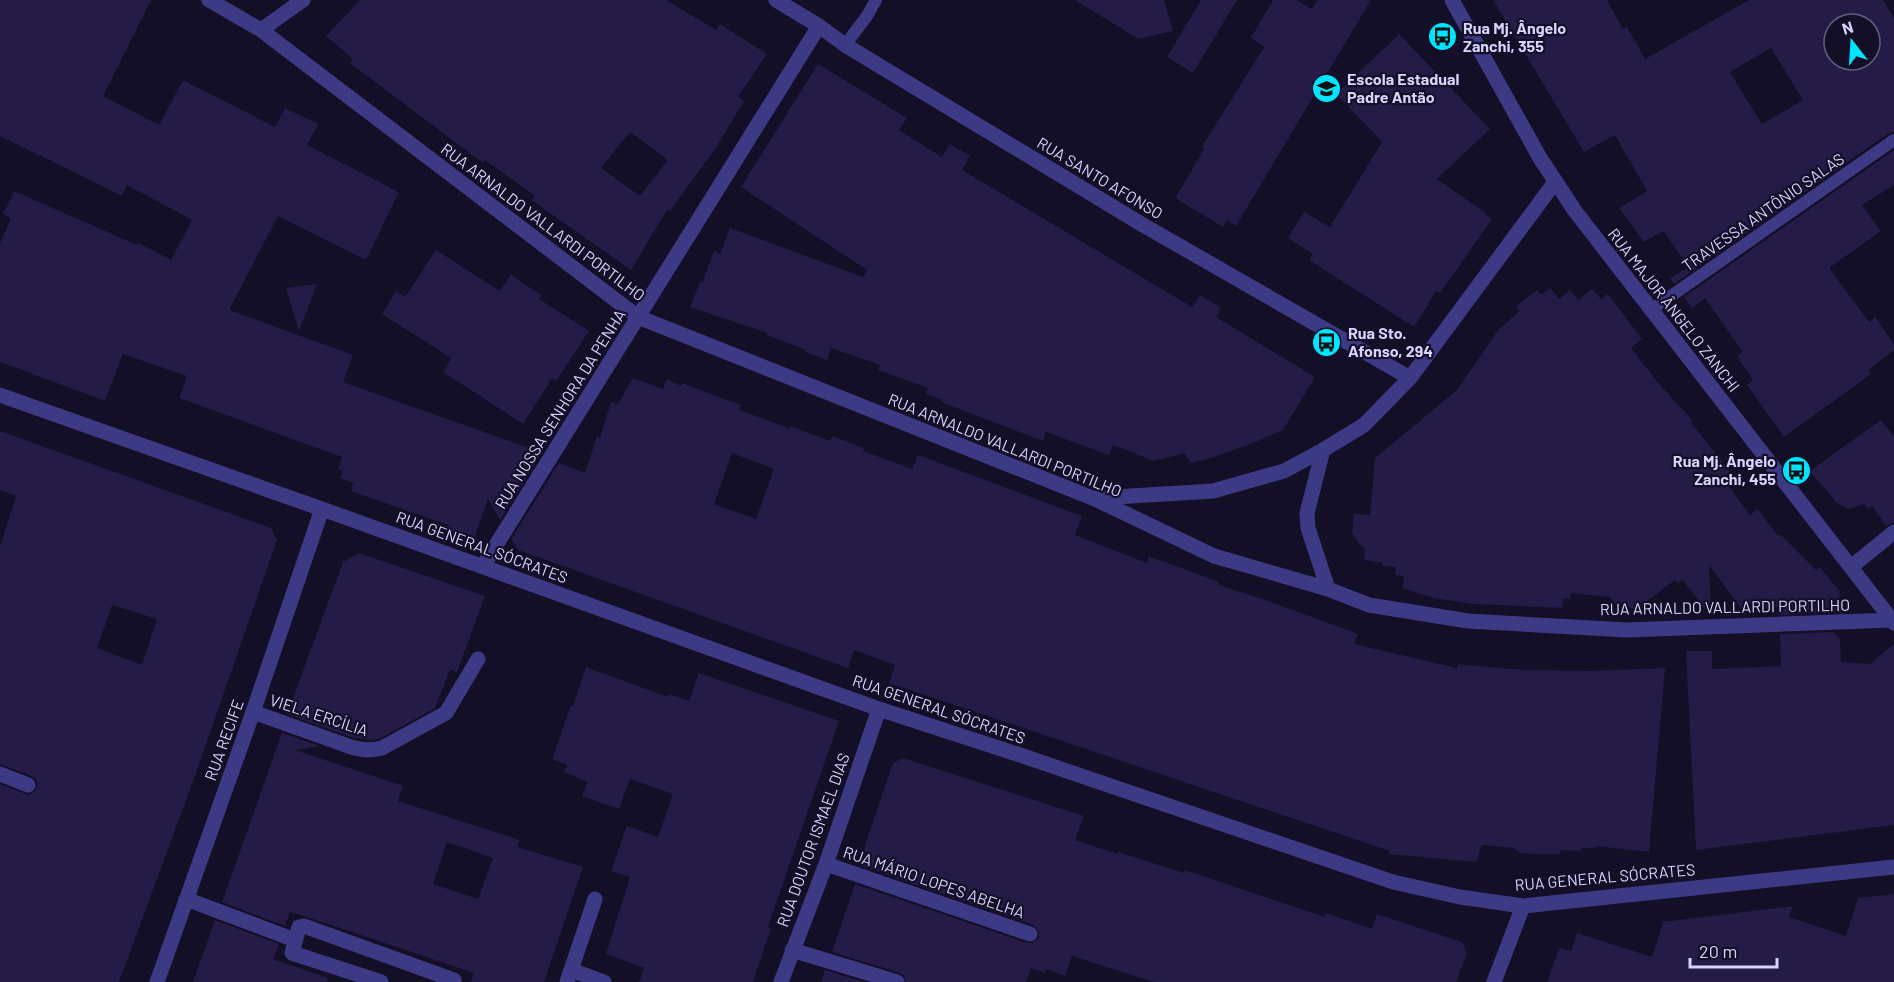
<svg xmlns="http://www.w3.org/2000/svg" width="1894" height="982" font-family="Barlow,sans-serif">
<rect width="100%" height="100%" fill="#130f26"/>
<path fill="#241b47" fill-rule="evenodd" d="M0,0H151L103,96L159,125L183,80L275,127L285,108L318,124L307,145L399,192L366,260L278,216L229,310L353,355L343,382L529,448L526,451L540,456L500,520L488,499L474,539L446,529L448,525L351,491L353,483L340,478L343,471L338,469L342,457L179,398L187,376L123,354L105,401L0,362V243L11,218L3,214L14,191L137,245L138,243L171,260L192,220L127,185L122,196L0,136Z
M360,0H666L716,30L720,24L767,54L738,97L744,101L711,156H710L670,211L667,210L631,270L561,221L532,200L535,196L485,160L483,163L350,63L353,59L326,36ZM630,132L668,160L640,196L601,168Z
M1075,0H1164L1173,31L1138,39Z
M1201,0H1237L1193,73L1167,57Z
M1273,0H1296L1312,9L1318,0H1371L1236,226L1227,220L1223,227L1175,198L1205,148L1202,147L1264,47L1251,38Z
M1493,0H1607L1623,29L1627,27L1645,59L1749,0H1883L1894,18V132L1889,133L1674,284L1670,278L1689,267L1663,231L1644,242L1619,208L1647,191L1615,135L1584,152ZM1834,24H1870V60H1834ZM1771,48L1803,100L1762,124L1730,72Z
M1399,34L1490,129L1437,179L1487,214L1486,215L1492,219L1440,293L1436,291L1414,327L1309,260L1313,254L1288,238L1304,212L1330,227L1382,142L1336,94Z
M818,64L907,118L899,130L942,157L950,144L970,156L962,170L1192,307L1200,295L1221,308L1216,317L1315,377L1283,430L1248,445L1208,459L1190,463L1185,453L1154,461L1113,445L1109,455L1046,432L1043,441L941,402L942,400L926,394L928,388L878,370L880,365L831,348L827,360L805,352L806,350L767,335V333L690,307L700,282L702,283L714,251L720,254L730,228L863,277L867,270L741,187Z
M1894,150V185L1862,205L1881,231L1829,268L1869,322L1875,317L1894,344V350L1868,370L1871,374L1784,437L1747,385L1753,380L1737,356L1743,352L1705,298L1692,308L1684,297Z
M436,250L500,291L511,275L541,295L539,299L589,331L556,381L552,378L523,424L443,372L451,358L382,314L396,291L405,297Z
M317,284L299,331L286,288Z
M1550,288L1559,299L1570,290L1578,300L1592,289L1601,299L1608,294L1642,339L1631,348L1659,384L1693,421L1691,423L1732,474L1724,480L1750,515L1758,509L1778,536L1780,534L1816,570L1820,567L1840,592L1837,612L1778,615V608H1741L1709,565L1711,617L1683,580L1678,583L1675,580L1638,608H1619L1610,597L1571,593L1570,599L1564,598L1562,608L1474,604L1433,598L1403,588L1404,576L1395,575L1396,567L1383,566V563L1364,560L1365,549L1359,544L1352,533L1354,514L1370,515L1375,458L1457,390L1499,329L1520,311L1516,306L1537,290L1541,295Z
M633,378L663,389L667,379L681,386L682,383L741,405L739,410L789,428L790,426L830,441L832,436L864,448L863,451L912,469L918,455L1082,516L1075,535L1147,563L1149,556L1219,582L1218,585L1263,599L1358,634L1354,644L1457,668L1458,664L1523,670L1592,671L1665,668L1649,852L1596,846V848H1582L1581,851L1561,850L1560,854H1532L1520,853L1514,848L1482,845L1476,862L1389,854L1390,851L889,683L895,665L854,650L848,668L518,550L511,539L559,463L585,473L597,436L600,438L611,402L618,404ZM732,453L774,469L756,519L714,504Z
M1881,420L1894,436V522L1886,526L1872,506L1869,509L1864,504L1849,509L1837,503L1810,471Z
M0,431L271,528L277,540L195,776L119,982H0V784L29,795L34,792L38,784L36,779L32,776L0,764V547L16,496L0,490ZM112,605L157,619L142,665L97,648Z
M359,553L485,596L457,672L450,670L435,708L379,739L370,740L354,738L287,714L343,562Z
M1834,632L1840,639L1841,662L1870,664L1894,644V825L1696,850L1686,651H1712V669L1781,666L1780,634Z
M586,667L668,697L669,694L689,701L699,673L839,721L768,927L771,928L753,982H639L644,968L606,954L630,877L611,871L627,826L658,837L673,794L630,779L619,809L582,796L588,782L564,772L567,765L552,759L571,706H573Z
M282,733L320,746L295,750L403,786L398,801L520,840L517,847L583,867L544,982H471L474,973L307,917L290,912L285,926L222,902ZM447,842L493,858L478,899L433,884Z
M903,758L1084,816L1075,840L1118,854V852L1184,873L1185,870L1325,917L1326,913L1372,929L1377,914L1462,942L1467,953L1456,982H1154L1072,956L1065,976L1046,969L1045,973L1031,968L1026,982H906L904,976L900,973L832,952L855,884L1027,943H1032L1039,938V932L1033,925L861,866L862,864L859,863L893,763Z
M1894,894V982H1547L1559,948L1571,951L1577,933L1652,957L1663,922L1793,906L1789,917L1846,936L1858,898Z
M215,920L279,944L273,959L328,978L327,982H193Z
M825,970L864,982H821Z"/>
<g fill="none" stroke-linecap="round" stroke-linejoin="round">
<path stroke="#3d3a85" stroke-width="12" d="M845,45L867,16L876,0
M1651,310L1894,140"/>
<path stroke="#3d3a85" stroke-width="15" d="M209,0L261,30L638,317L1095,499L1214,556L1328,589L1369,605L1468,621L1627,630L1891,620
M776,0L819,26L845,45L1143,225L1410,378
M1452,0L1540,158L1575,211L1894,623
M261,30L303,0
M0,395L322,509L879,709L1017,754L1393,882L1460,897L1523,906L1894,867
M1323,450L1307,513L1308,528L1328,589
M1098,498L1213,491L1284,471L1323,450L1364,425L1410,378L1555,182
M483,566L819,26
M1851,567L1894,532
M253,712L351,747C362,750 370,751 382,748L446,713L478,659
M0,774L28,785
M826,864L1030,934
M186,899L295,940
M792,950L897,982
M571,970L604,982
M157,982L253,712L322,509
M381,982L292,953L299,927L304,926L454,980
M567,982L595,899
M781,982L826,864L879,709
M1494,982L1523,906"/>
</g>
<defs>
<symbol id="bus-disc" viewBox="-11 -11 22 22"><circle r="9.5" fill="#00e5ff" stroke="#130f26"/><path d="M-5-6H5V4H4V6H2V4H-2V6H-4V4H-5ZM-3.5-4V0h7V-4ZM-3.5 1.2v1.5H-2V1.2ZM2 1.2v1.5H3.5V1.2Z" fill="#111"/></symbol>
<symbol id="school-disc" viewBox="-11 -11 22 22"><circle r="9.5" fill="#00e5ff" stroke="#130f26"/><path d="M0-5L7-2L0 1L-7-2ZM-4 1L0 2.5L4 1V4Q0 6-4 4Z" fill="#111"/></symbol>
</defs>
<g fill-rule="evenodd">
<use href="#bus-disc" x="1426" y="20" width="33" height="33"/>
<use href="#school-disc" x="1310" y="72" width="33" height="33"/>
<use href="#bus-disc" x="1310" y="326" width="33" height="33"/>
<use href="#bus-disc" x="1780" y="454" width="33" height="33"/>
</g>
<g text-anchor="middle" stroke-width="4.5" stroke-linejoin="round" paint-order="stroke">
<g font-size="16" font-weight="bold" fill="#d9d4ff" stroke="#130f26" text-anchor="start">
<text x="1463" y="34">Rua Mj. Ângelo<tspan x="1463" dy="18">Zanchi, 355</tspan></text>
<text x="1347" y="85">Escola Estadual<tspan x="1347" dy="18">Padre Antão</tspan></text>
<text x="1348" y="339">Rua Sto.<tspan x="1348" dy="18">Afonso, 294</tspan></text>
<text x="1776" y="467" text-anchor="end">Rua Mj. Ângelo<tspan x="1776" dy="18">Zanchi, 455</tspan></text>
</g>
<g font-size="16" fill="#d9d4ff" stroke="#130f26">
<text transform="translate(1100 178) rotate(31)" y="6">RUA SANTO AFONSO</text>
<text transform="translate(1763 212) rotate(-35)" y="6">TRAVESSA ANTÔNIO SALAS</text>
<text transform="translate(543 222) rotate(37)" y="6">RUA ARNALDO VALLARDI PORTILHO</text>
<text transform="translate(1674 310) rotate(52)" y="6">RUA MAJOR ÂNGELO ZANCHI</text>
<text transform="translate(560 409) rotate(-58)" y="6">RUA NOSSA SENHORA DA PENHA</text>
<text transform="translate(1005 445) rotate(22)" y="6">RUA ARNALDO VALLARDI PORTILHO</text>
<text transform="translate(482 547) rotate(20)" y="6">RUA GENERAL SÓCRATES</text>
<text transform="translate(1725 607) rotate(-1)" y="6">RUA ARNALDO VALLARDI PORTILHO</text>
<text transform="translate(939 709) rotate(19)" y="6">RUA GENERAL SÓCRATES</text>
<text transform="translate(319 715) rotate(18)" y="6">VIELA ERCÍLIA</text>
<text transform="translate(224 740) rotate(-70)" y="6">RUA RECIFE</text>
<text transform="translate(813 840) rotate(-70)" y="6">RUA DOUTOR ISMAEL DIAS</text>
<text transform="translate(1605 877) rotate(-5)" y="6">RUA GENERAL SÓCRATES</text>
<text transform="translate(934 882) rotate(19)" y="6">RUA MÁRIO LOPES ABELHA</text>
</g>
</g>
<g transform="translate(1852 42) rotate(343)"><circle r="28" fill="#130f26" stroke="#625e7d" stroke-width="1.5"/>
<path d="M0-4.5L10 22L0 15L-10 22Z" fill="#00e5ff"/>
<text y="-9" font-size="16" font-weight="bold" text-anchor="middle" fill="#d9d4ff">N</text>
</g>
<path d="M1690 958v9h87v-9" fill="none" stroke="#d9d4ff" stroke-width="3"/>
<text x="1699" y="958" font-size="18" fill="#d9d4ff" stroke="#130f26" stroke-width="4.5" paint-order="stroke">20 m</text>
</svg>
